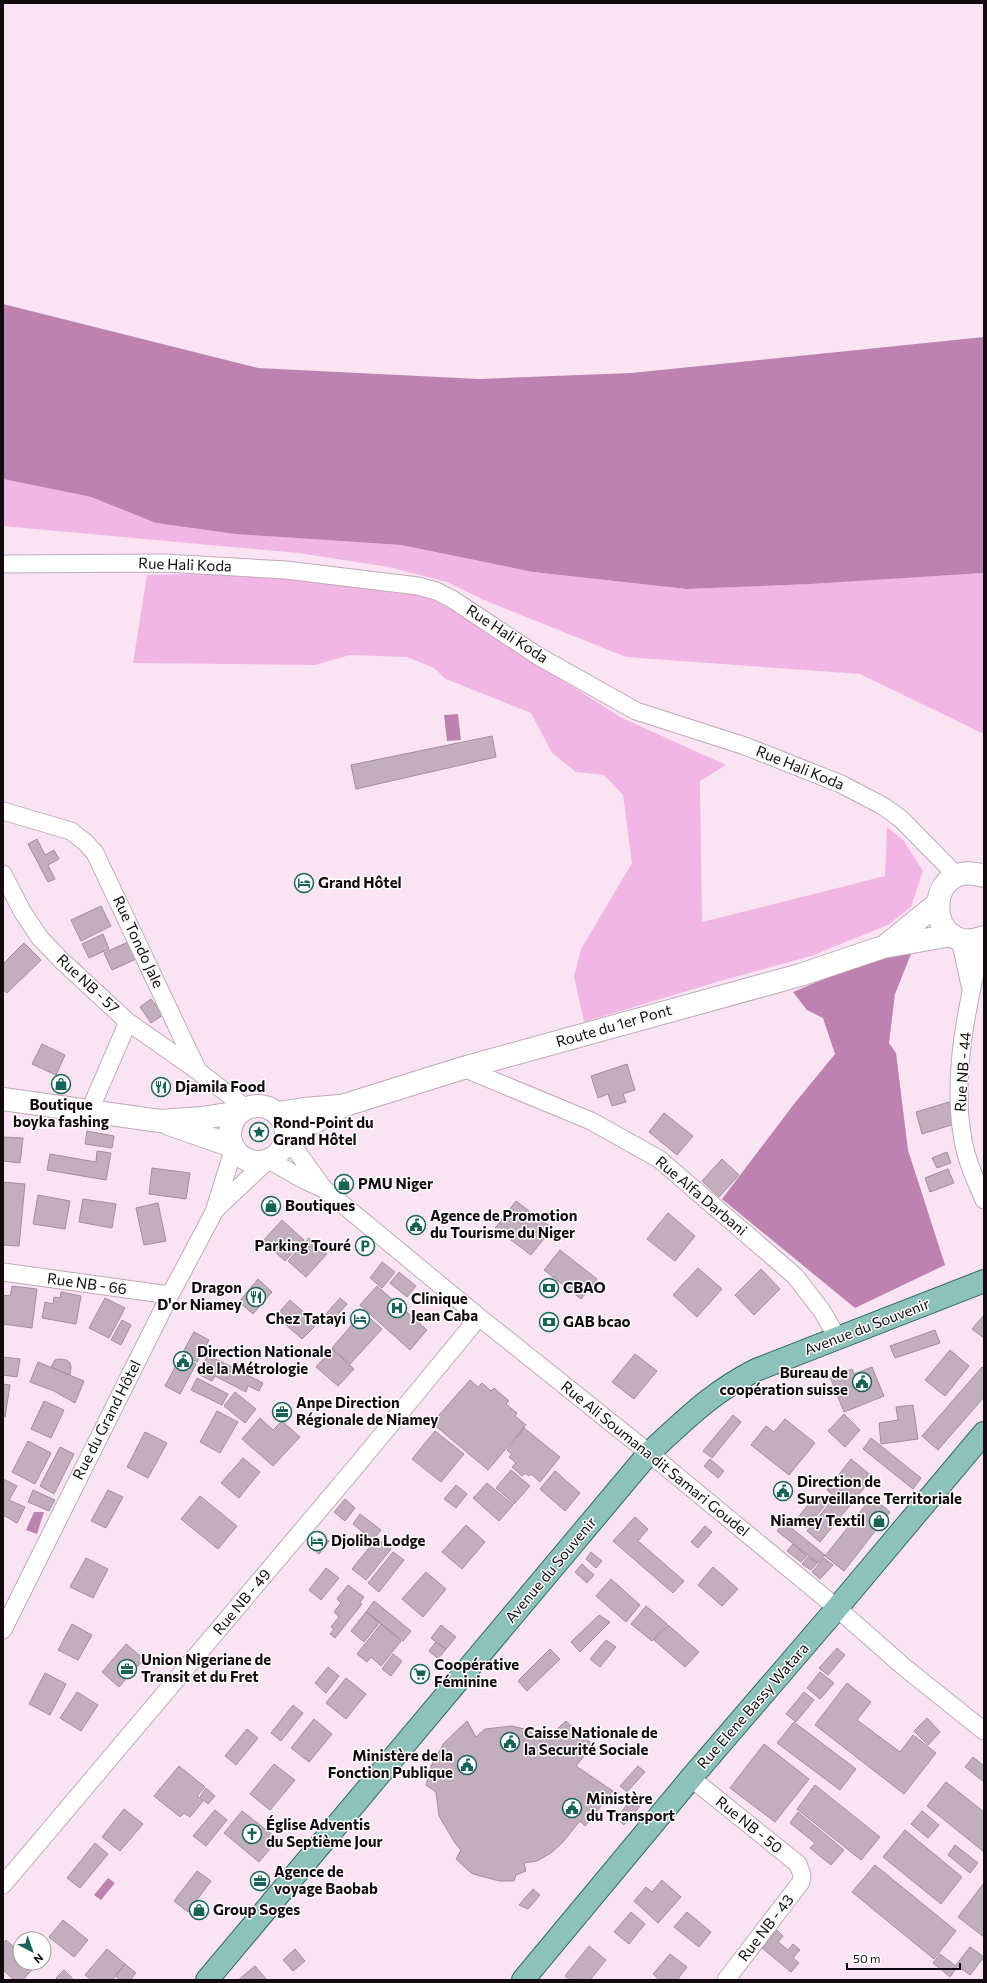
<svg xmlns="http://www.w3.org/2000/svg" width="987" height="1983" font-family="Commissioner,sans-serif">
<rect width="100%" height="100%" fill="#fae4f4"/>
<path fill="#f2b6e4" d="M3,479L91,497L156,523L235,534L401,545L533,572L687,589L811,584L984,573V734L860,674L626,657L484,600L447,582L389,567L298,553L3,526Z
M239,573L295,574L431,597L622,718L726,765L700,781L702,922L885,876L887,827L904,841L923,871L911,907L888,925L811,956L720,981L584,1022L574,976L581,949L632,863L623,795L604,775L576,772L552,753L531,713L446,679L434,668L407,657L350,655L315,665L133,663L147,575Z"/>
<path fill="#bd82b0" d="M3,304L258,368L479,379L631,373L984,337V573L811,584L687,589L533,572L401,545L235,534L156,523L91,497L3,479Z
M458,714L461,740L447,741L444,715Z
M883,954H911L895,994L889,1043L896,1053L908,1150L945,1265L855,1308L722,1199L794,1104L835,1054L823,1018L807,1010L793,992Z
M34,1512H44L37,1534L26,1530Z
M108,1878L115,1883L101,1900L94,1895Z"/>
<path fill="#c3aebe" stroke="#a28e9d" d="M492,736L496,757L356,789L351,765Z
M37,839L45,855L54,850L59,859L48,865L55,879L48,882L28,844Z
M101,906L111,926L81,941L71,920Z
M103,934L109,949L89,958L82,944Z
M128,942L136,959L112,970L104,953Z
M24,943L41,960L7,993L3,990V964Z
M151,999L163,1015L151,1023L140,1007Z
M42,1044L65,1055L56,1075L32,1064Z
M627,1064L635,1090L623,1094L626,1102L612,1106L608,1094L598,1098L591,1076Z
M949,1102L955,1124L922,1134L916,1112Z
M664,1113L693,1136L677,1155L649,1132Z
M87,1131L114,1136L112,1148L85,1144Z
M3,1137L23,1138L20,1163L3,1161Z
M97,1151L111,1153L106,1180L47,1170L50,1154L96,1162Z
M947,1152L951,1163L937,1168L932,1158Z
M722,1159L739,1175L719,1197L702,1181Z
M152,1168L190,1173L186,1199L149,1194Z
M948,1169L954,1183L930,1192L925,1178Z
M3,1182L25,1184L19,1246L3,1245Z
M38,1195L70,1201L65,1229L33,1224Z
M83,1199L116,1204L112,1228L79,1222Z
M516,1201L552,1228L531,1255L495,1228Z
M158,1203L166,1241L144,1245L136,1208Z
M668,1213L695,1236L675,1261L647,1239Z
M282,1220L304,1240L285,1261L263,1241Z
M309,1238L327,1254L306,1277L288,1261Z
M560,1250L597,1279L581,1299L544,1270Z
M382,1262L395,1272L382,1288L370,1278Z
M698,1268L722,1289L697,1317L673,1295Z
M761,1269L780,1289L754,1315L735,1295Z
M399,1272L416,1286L407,1297L390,1283Z
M258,1279L272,1292L253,1314L239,1302Z
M12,1286L37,1289L32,1328L3,1324V1295L10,1296Z
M377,1286L427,1330L410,1350L360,1305Z
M61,1292L81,1296L76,1324L42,1318L45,1302L53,1304L54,1297L60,1298Z
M105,1298L125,1308L109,1338L89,1328Z
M340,1298L347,1304L333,1320L326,1314Z
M290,1300L317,1324L302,1339L276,1316Z
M363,1312L382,1329L350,1364L332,1348Z
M984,1315V1338L972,1329Z
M122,1320L131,1325L121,1345L111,1340Z
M935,1330L940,1343L895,1358L890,1346Z
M194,1332L209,1340L197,1362L182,1354Z
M332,1349L354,1369L338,1386L316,1367Z
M950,1350L969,1366L945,1396L925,1380Z
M635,1354L657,1371L634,1399L612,1382Z
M208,1355L263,1383L259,1391L248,1386L246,1392L215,1376L212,1381L198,1374Z
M181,1356L196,1364L180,1394L165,1386Z
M3,1357L20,1359L17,1377L3,1375Z
M59,1359L67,1360L70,1363L71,1367L70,1375L51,1367L55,1360Z
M38,1362L84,1381L75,1403L54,1391L30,1382Z
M872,1367L884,1396L844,1412L830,1377L852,1369L854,1374Z
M982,1367L984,1369V1397L938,1450L922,1436Z
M197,1378L228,1394L222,1405L191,1390Z
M470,1380L478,1387L482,1383L491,1391L494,1388L509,1401L506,1404L517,1413L515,1416L526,1425L488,1470L432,1423Z
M3,1384L10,1385L5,1417H3Z
M235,1392L256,1409L245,1423L224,1406Z
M44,1401L64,1410L51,1438L31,1429Z
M913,1405L918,1439L881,1444L879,1423L898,1420L896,1407Z
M217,1411L238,1422L220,1453L200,1442Z
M844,1414L860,1430L845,1447L828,1431Z
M733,1415L741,1422L712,1458L703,1451Z
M260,1418L273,1430L282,1421L300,1437L273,1466L242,1439Z
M785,1419L815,1443L789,1475L751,1445L766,1426L774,1432Z
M524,1428L560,1457L540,1482L531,1474L529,1476L525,1473L522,1476L512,1467L516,1463L509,1457L512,1454L507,1450Z
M435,1431L464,1454L441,1482L412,1459Z
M145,1432L167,1443L148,1478L127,1467Z
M871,1438L921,1478L913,1489L863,1449Z
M28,1441L51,1453L35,1484L12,1472Z
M60,1447L74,1454L54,1494L40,1486Z
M243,1458L260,1472L239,1498L221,1483Z
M710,1459L724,1471L718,1478L704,1466Z
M851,1459L873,1477L820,1542L807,1531L835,1497L827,1490Z
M511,1470L530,1486L514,1504L496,1488Z
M555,1471L580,1493L565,1511L540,1489Z
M3,1479L17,1486L9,1500L25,1507L17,1523L3,1515Z
M487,1483L513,1505L499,1521L473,1498Z
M456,1485L467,1494L456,1508L444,1499Z
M33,1490L55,1500L49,1511L28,1502Z
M108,1490L123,1497L106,1528L91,1521Z
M816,1495L827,1503L806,1528L796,1520Z
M200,1496L237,1526L218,1549L181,1519Z
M872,1497L890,1512L844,1571L825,1556Z
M345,1499L355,1508L345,1521L334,1512Z
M360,1514L381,1530L373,1540L353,1524Z
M635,1517L648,1529L638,1541L684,1581L673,1593L613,1541Z
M784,1522L825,1555L818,1563L777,1531Z
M466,1525L485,1542L462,1569L442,1552Z
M705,1526L712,1532L698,1548L691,1542Z
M317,1532L329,1541L319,1554L307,1544Z
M377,1538L391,1549L366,1580L352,1569Z
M793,1544L807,1556L801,1562L787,1551Z
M393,1552L404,1560L379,1592L368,1583Z
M591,1552L602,1561L596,1568L586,1559Z
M808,1557L817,1563L811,1570L802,1564Z
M86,1558L108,1569L93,1598L70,1587Z
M824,1558L833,1565L820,1579L812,1572Z
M582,1564L594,1575L587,1583L575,1572Z
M713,1567L738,1589L722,1606L698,1585Z
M326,1568L339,1578L321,1600L309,1590Z
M426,1572L446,1589L423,1617L402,1599Z
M611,1579L640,1605L626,1622L596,1596Z
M348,1585L364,1597L360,1602L362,1604L335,1638L330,1634L334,1629L331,1627L339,1617L334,1612L341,1603L337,1599Z
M374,1601L411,1631L403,1641L366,1612Z
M646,1606L667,1624L652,1641L631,1624Z
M366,1612L380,1622L364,1642L351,1631Z
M599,1615L610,1622L580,1652L571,1642Z
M72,1624L92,1635L78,1660L58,1650Z
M381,1624L401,1641L381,1666L371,1657L367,1662L357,1654Z
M441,1625L456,1637L446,1649L431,1638Z
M668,1625L699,1652L685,1667L654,1640Z
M606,1640L616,1647L600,1667L590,1659Z
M436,1642L446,1649L438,1659L429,1651Z
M126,1644L144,1659L119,1687L102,1672Z
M837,1648L845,1655L828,1675L819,1668Z
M550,1649L560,1659L527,1691L518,1681Z
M393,1654L402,1661L391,1676L382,1669Z
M421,1666L427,1672L421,1679L414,1672Z
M328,1667L339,1676L326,1693L315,1683Z
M820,1672L834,1683L820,1699L807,1688Z
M45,1673L66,1684L50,1715L29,1704Z
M346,1678L366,1694L346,1719L326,1703Z
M847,1683L871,1702L857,1720L900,1752L913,1735L936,1753L904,1794L815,1725Z
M77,1692L98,1705L81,1731L60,1718Z
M804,1692L814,1700L796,1722L786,1714Z
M293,1705L303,1713L281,1741L271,1733Z
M927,1718L940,1732L928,1745L914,1731Z
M314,1719L332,1734L309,1762L291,1748Z
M467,1721L476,1737L485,1729L512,1726L528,1730L541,1741L545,1735L548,1737L566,1721L593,1745L576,1766L613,1791L585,1826L580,1821L562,1843L551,1853L537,1861L524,1863L526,1871L516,1875L514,1881H500L480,1876L471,1873L456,1859L461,1850L455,1843L439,1816L436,1792L426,1785L432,1764L444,1743Z
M794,1722L856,1769L840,1790L777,1743Z
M247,1729L258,1738L236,1765L225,1756Z
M764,1744L809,1779L775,1822L730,1788Z
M973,1757L984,1766V1782L965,1767Z
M274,1764L295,1780L270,1810L250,1794Z
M179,1766L205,1787L197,1796L203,1801L190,1817L184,1813L180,1817L154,1796Z
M638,1766L645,1772L627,1792L620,1786Z
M946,1782L984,1812V1852L927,1806Z
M815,1785L880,1837L861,1860L797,1809Z
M206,1788L215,1796L208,1804L200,1797Z
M632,1799L640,1806L624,1825L616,1818Z
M124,1809L143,1824L120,1851L102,1837Z
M215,1810L227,1820L206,1846L193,1836Z
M242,1811L278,1839L259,1862L224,1833Z
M922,1811L939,1825L928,1838L911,1824Z
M798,1812L844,1850L831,1865L810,1848L815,1843L790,1823Z
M905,1830L962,1877L941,1904L883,1857Z
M95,1843L108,1854L80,1888L67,1878Z
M955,1845L978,1863L970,1873L948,1855Z
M875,1865L956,1931L934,1959L852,1892Z
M197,1871L211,1881L188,1912L174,1901Z
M662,1880L681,1897L658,1923L634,1901L646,1887L652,1892Z
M984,1883V1937L958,1917Z
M533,1889L540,1895L528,1909L519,1905Z
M631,1912L645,1924L629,1944L614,1932Z
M687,1912L711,1932L699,1947L674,1927Z
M63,1920L88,1940L74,1957L49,1937Z
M777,1930L783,1936L778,1942L788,1950L793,1944L800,1950L793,1958L799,1963L791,1972L762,1948Z
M6,1940L20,1952V1963H32L35,1966L23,1980H14L3,1970V1943Z
M589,1946L606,1960L590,1980H570L565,1976Z
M970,1947L984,1957L970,1975L956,1965Z
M107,1949L125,1964L112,1980H92L85,1975Z
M295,1949L305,1961L293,1971L283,1960Z
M670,1954L687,1967L677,1980H660L653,1974Z
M940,1954L957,1967L950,1977L933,1963Z
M125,1964L136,1973L130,1980H120L115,1976Z
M255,1966L267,1980H238Z
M64,1970L74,1980H58L56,1978Z"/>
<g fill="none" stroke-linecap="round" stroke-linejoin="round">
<defs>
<path id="street" d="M3,564L165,563L286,570L418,586L436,591L452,599L538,656L636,711L745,746L841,784L883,806L901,819L957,876
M3,811L71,831L85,842L95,853L198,1071
M3,874L22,911L40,938L61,960L128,1022L198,1071L246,1108
M983,938C968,1002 951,1075 963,1140C966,1160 976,1181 984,1200
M960,939L970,985
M463,1068L591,1121L659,1159L795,1276L822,1311L838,1339
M89,1112L128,1022
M286,1140L298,1153L324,1189L479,1317L649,1453L837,1608L904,1667L984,1731
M269,1160L304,1180L324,1189
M215,1210L267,1161
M3,1272L170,1295
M3,1630L170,1295L214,1212L234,1148
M691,1778L798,1864L802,1875L801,1882L726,1980
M3,1885L358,1464L479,1317"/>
<path id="secondary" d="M984,876C921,856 925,960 984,937
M884,947L937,904
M3,1099L160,1121L202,1118L240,1112
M230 1134a28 28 0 1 1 56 0a28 28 0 1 1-56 0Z
M278,1113L304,1109L340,1106
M169,1124L232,1146
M286,1138L345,1105L463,1068L800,975L883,947L952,935"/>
<path id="primary" d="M207,1980L649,1453C685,1420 712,1392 756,1370L984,1281
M523,1980L691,1778L837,1608L984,1433"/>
</defs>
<use href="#street" stroke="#bea9b8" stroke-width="19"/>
<use href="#secondary" stroke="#bea9b8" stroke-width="24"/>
<use href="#primary" stroke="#316863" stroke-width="24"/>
<use href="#street" stroke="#fff" stroke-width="17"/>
<use href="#secondary" stroke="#fff" stroke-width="22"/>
<use href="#primary" stroke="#8dc2bc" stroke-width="22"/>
</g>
<defs>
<symbol id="hotel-ring" viewBox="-11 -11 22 22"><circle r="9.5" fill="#fff" stroke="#17635a" stroke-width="1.5"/><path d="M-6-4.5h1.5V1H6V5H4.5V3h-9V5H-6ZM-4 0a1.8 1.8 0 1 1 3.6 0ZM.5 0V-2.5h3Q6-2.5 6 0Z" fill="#17635a"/></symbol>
<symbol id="shop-ring" viewBox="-11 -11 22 22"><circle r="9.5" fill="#fff" stroke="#17635a" stroke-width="1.5"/><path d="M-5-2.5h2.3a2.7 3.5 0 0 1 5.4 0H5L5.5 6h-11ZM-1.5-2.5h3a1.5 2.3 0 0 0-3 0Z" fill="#17635a"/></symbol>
<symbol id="restaurant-ring" viewBox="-11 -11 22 22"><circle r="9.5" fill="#fff" stroke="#17635a" stroke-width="1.5"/><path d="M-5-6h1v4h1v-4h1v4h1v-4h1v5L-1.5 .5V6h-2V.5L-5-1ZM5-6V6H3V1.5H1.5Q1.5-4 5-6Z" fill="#17635a"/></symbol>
<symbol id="sight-ring" viewBox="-11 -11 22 22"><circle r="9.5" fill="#fff" stroke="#17635a" stroke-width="1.5"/><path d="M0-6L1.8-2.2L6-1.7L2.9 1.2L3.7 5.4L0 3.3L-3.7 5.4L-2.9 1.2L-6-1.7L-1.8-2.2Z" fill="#17635a"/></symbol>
<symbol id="civic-ring" viewBox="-11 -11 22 22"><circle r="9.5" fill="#fff" stroke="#17635a" stroke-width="1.5"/><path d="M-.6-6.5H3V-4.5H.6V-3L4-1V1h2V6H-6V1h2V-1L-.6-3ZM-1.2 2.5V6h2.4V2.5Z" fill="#17635a"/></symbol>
<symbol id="parking-ring" viewBox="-11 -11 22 22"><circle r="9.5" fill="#fff" stroke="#17635a" stroke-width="1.5"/><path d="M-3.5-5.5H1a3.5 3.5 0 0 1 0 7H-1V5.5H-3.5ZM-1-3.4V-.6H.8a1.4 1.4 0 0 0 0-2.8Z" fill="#17635a"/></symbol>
<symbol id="bank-ring" viewBox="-11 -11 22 22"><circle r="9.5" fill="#fff" stroke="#17635a" stroke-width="1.5"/><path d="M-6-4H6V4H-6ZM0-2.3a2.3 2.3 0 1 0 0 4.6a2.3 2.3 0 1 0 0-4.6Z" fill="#17635a"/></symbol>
<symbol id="hospital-ring" viewBox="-11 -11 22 22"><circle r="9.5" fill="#fff" stroke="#17635a" stroke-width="1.5"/><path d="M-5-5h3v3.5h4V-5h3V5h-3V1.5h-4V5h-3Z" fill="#17635a"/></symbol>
<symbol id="office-ring" viewBox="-11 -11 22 22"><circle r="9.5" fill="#fff" stroke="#17635a" stroke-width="1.5"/><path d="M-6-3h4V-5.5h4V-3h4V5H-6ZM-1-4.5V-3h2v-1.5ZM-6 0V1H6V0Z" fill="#17635a"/></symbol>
<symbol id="supermarket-ring" viewBox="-11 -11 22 22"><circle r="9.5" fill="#fff" stroke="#17635a" stroke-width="1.5"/><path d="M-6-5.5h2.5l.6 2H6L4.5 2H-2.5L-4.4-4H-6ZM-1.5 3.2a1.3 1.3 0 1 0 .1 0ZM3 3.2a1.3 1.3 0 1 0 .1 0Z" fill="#17635a"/></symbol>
<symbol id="church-ring" viewBox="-11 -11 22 22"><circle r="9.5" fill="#fff" stroke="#17635a" stroke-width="1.5"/><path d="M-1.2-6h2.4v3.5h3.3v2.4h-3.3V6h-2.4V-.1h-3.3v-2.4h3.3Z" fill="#17635a"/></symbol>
</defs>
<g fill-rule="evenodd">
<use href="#hotel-ring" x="293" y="872" width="22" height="22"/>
<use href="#shop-ring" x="50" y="1073" width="22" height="22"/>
<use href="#restaurant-ring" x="150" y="1076" width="22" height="22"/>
<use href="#sight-ring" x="248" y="1121" width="22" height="22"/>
<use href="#shop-ring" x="333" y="1173" width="22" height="22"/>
<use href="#shop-ring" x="260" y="1195" width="22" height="22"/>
<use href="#civic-ring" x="405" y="1214" width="22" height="22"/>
<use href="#parking-ring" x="354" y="1235" width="22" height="22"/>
<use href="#bank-ring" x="538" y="1277" width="22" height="22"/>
<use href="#restaurant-ring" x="245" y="1286" width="22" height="22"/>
<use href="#hospital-ring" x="386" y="1297" width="22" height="22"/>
<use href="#hotel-ring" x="349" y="1308" width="22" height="22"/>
<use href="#bank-ring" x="538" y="1311" width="22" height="22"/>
<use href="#civic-ring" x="172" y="1350" width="22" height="22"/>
<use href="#civic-ring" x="851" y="1371" width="22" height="22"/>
<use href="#office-ring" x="271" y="1401" width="22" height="22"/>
<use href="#civic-ring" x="772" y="1480" width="22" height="22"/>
<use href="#shop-ring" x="868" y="1510" width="22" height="22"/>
<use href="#hotel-ring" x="306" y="1530" width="22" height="22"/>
<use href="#office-ring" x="116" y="1658" width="22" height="22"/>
<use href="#supermarket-ring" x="409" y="1663" width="22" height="22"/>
<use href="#civic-ring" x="499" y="1731" width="22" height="22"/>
<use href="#civic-ring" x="456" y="1754" width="22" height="22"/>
<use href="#civic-ring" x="561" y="1797" width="22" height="22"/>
<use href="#church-ring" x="241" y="1823" width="22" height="22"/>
<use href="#office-ring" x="249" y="1870" width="22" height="22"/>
<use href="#shop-ring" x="188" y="1899" width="22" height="22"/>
</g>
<g text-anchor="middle" stroke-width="3" stroke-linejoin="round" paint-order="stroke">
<g font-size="15" fill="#120b10" stroke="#fff">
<text transform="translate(185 565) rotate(2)" y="5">Rue Hali Koda</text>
<text transform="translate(507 634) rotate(33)" y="5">Rue Hali Koda</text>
<text transform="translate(800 768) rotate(22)" y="5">Rue Hali Koda</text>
<text transform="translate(138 942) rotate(65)" y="5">Rue Tondo Jale</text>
<text transform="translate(88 984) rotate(43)" y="5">Rue NB - 57</text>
<text transform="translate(614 1026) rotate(-16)" y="5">Route du 1er Pont</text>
<text transform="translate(963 1072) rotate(-86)" y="5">Rue NB - 44</text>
<text transform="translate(701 1196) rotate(40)" y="5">Rue Alfa Darbani</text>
<text transform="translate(87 1284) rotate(8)" y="5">Rue NB - 66</text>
<text transform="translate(867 1327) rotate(-21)" y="5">Avenue du Souvenir</text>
<text transform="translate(107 1420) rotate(-63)" y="5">Rue du Grand Hôtel</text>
<text transform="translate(655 1459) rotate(39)" y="5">Rue Ali Soumana dit Samari Goudel</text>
<text transform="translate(551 1570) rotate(-50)" y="5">Avenue du Souvenir</text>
<text transform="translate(242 1602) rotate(-50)" y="5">Rue NB - 49</text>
<text transform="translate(753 1706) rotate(-49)" y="5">Rue Elene Bassy Watara</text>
<text transform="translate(749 1825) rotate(39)" y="5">Rue NB - 50</text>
<text transform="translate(766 1928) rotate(-52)" y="5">Rue NB - 43</text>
</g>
<g font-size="15" font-weight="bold" fill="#120b10" stroke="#fff" text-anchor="start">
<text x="318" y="888">Grand Hôtel</text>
<text x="175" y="1092">Djamila Food</text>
<text x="61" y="1110" text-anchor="middle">Boutique<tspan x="61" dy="17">boyka fashing</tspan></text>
<text x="273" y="1128">Rond-Point du<tspan x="273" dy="17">Grand Hôtel</tspan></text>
<text x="358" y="1189">PMU Niger</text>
<text x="285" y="1211">Boutiques</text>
<text x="430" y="1221">Agence de Promotion<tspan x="430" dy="17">du Tourisme du Niger</tspan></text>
<text x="351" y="1251" text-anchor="end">Parking Touré</text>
<text x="242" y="1293" text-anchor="end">Dragon<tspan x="242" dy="17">D'or Niamey</tspan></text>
<text x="563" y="1293">CBAO</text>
<text x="411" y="1304">Clinique<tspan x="411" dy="17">Jean Caba</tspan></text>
<text x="346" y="1324" text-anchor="end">Chez Tatayi</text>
<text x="563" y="1327">GAB bcao</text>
<text x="197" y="1357">Direction Nationale<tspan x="197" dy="17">de la Métrologie</tspan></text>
<text x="848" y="1378" text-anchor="end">Bureau de<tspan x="848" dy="17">coopération suisse</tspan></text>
<text x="296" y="1408">Anpe Direction<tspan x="296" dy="17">Régionale de Niamey</tspan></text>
<text x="797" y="1487">Direction de<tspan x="797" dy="17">Surveillance Territoriale</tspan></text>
<text x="865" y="1526" text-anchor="end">Niamey Textil</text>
<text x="331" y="1546">Djoliba Lodge</text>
<text x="141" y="1665">Union Nigeriane de<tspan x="141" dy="17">Transit et du Fret</tspan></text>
<text x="434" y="1670">Coopérative<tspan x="434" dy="17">Féminine</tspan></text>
<text x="524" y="1738">Caisse Nationale de<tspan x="524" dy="17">la Securité Sociale</tspan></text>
<text x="453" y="1761" text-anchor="end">Ministère de la<tspan x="453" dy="17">Fonction Publique</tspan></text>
<text x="586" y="1804">Ministère<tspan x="586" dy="17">du Transport</tspan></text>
<text x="266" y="1830">Église Adventis<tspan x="266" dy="17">du Septième Jour</tspan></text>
<text x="274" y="1877">Agence de<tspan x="274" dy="17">voyage Baobab</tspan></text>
<text x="213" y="1915">Group Soges</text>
</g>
</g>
<rect width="987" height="1983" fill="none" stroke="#120b10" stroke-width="8"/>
<g transform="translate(32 1951) rotate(139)"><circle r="19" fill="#ffffff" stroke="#a09d9f"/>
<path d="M0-3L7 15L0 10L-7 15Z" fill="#17635a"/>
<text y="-6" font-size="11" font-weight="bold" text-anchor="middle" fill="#120b10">N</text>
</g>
<path d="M847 1963v6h113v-6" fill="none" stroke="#120b10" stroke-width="2"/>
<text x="853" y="1963" font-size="12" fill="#120b10" stroke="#ffffff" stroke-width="3" paint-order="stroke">50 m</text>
</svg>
